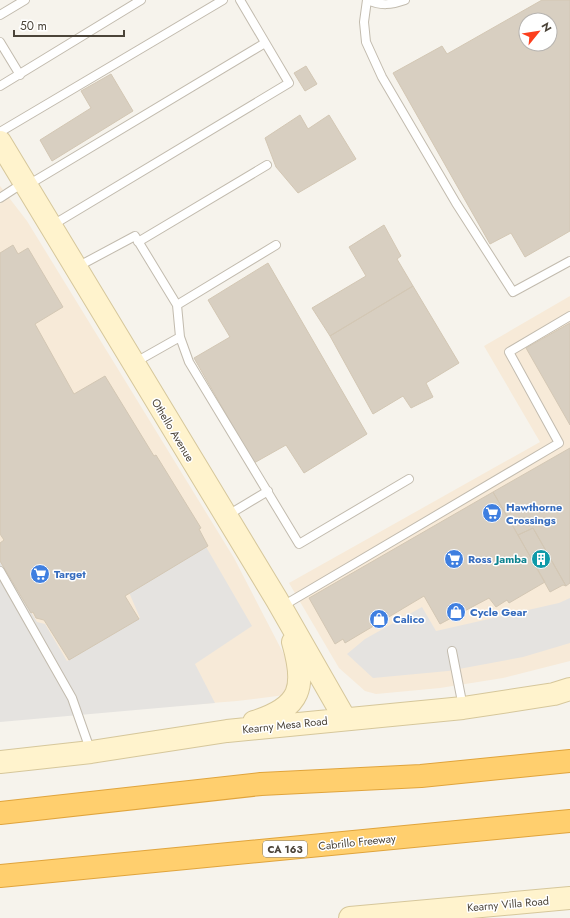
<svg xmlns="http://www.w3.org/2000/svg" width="570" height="918" font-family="Jost,sans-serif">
<rect width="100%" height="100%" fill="#f6f3ec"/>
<path fill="#f7ead8" d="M0,186L27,221L234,558L293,672L285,695L237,701L0,720Z
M570,296V661L503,678L440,688L376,694L365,691L339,668L289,583L540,442L484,346Z"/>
<path fill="#e5e3e0" d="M205,545L252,626L195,664L215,703L0,722V560L37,622L45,624L67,661L140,618L128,590Z
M570,598V643L523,657L448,671L373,678L347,654L365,639L422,607L436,631L559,603Z"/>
<path fill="#d8cfc1" stroke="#d3c7b4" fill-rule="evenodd" d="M542,0H570V231L525,257L511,233L490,244L393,73L442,46L447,54ZM526,20H550V44H526Z
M306,66L317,84L305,91L294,73Z
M111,74L133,111L52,161L40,140L91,108L81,91Z
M300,115L308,129L329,115L356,159L298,193L276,167L265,138Z
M384,225L401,256L397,259L413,286L330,336L312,308L366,276L349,247Z
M13,245L18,254L28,248L63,307L35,324L74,394L105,376L154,456L156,455L201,528L199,529L208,546L125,596L139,619L69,660L44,620L36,618L33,612L31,613L0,561V543L4,540L0,534V253Z
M268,263L367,434L304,473L286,445L254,463L194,358L230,337L208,300Z
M413,286L459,363L426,383L433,397L411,408L403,396L373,414L330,336Z
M570,323V425L526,348Z
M570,448V583L566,586L533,528L518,535L493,492Z
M493,492L545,582L509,603L507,600L496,607L489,598L440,624L424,596L345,643L343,639L335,644L309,598Z
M533,528L566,586L563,585L550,592L518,535Z"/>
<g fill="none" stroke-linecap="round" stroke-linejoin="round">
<defs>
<path id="lane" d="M367,0L364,22L366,42L382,77L456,203L513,292L570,261
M368,0C381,6 391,5 405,0
M0,15L25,0
M0,42L20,75
M0,86L141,0
M0,132L223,0
M28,185L265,43
M0,198L23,183
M51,226L289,83L240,0
M138,242L267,165
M77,267L135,236L177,305L180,337L189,362L299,544L409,479
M177,305L276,245
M134,363L180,337
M228,515L268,491
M0,571L72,698L91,752
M281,607L559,443L509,352L570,316
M452,651L463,707"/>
<path id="secondary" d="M0,142L277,600L345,719
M254,722C302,707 306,687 293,642
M0,762L91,752L227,731L463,708L554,694L570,689
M350,918L570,898"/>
<path id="highway" d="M0,813L261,784L421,776L570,761
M0,876L570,821"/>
</defs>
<use href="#lane" stroke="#c2bbae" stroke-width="10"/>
<use href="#secondary" stroke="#d6c79b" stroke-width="24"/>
<use href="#highway" stroke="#e0a43c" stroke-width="24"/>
<use href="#lane" stroke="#fff" stroke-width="8"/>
<use href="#secondary" stroke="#fff3cd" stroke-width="22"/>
<use href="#highway" stroke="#ffcf6e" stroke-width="22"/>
</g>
<defs>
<symbol id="supermarket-disc" viewBox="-11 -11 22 22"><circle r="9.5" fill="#3f7fe0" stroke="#fff"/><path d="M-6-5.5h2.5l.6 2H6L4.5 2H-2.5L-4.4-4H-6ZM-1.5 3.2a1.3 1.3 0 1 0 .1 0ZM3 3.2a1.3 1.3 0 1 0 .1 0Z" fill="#fff"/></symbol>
<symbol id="building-disc" viewBox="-11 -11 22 22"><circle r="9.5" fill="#0f9aa8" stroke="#fff"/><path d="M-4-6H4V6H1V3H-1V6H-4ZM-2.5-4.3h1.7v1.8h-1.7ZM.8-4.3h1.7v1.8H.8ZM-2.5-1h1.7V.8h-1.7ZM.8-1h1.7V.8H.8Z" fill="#fff"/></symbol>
<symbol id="shop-disc" viewBox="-11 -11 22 22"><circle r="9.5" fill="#3f7fe0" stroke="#fff"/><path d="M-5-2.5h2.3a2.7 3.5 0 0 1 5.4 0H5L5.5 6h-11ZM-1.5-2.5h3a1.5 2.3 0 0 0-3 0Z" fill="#fff"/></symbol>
</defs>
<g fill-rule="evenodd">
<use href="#supermarket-disc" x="481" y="502" width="22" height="22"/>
<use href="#supermarket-disc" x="443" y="548" width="22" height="22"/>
<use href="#building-disc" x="530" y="548" width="22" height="22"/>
<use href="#supermarket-disc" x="29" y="563" width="22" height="22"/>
<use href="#shop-disc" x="445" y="601" width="22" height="22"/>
<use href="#shop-disc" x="368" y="608" width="22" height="22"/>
</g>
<g text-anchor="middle" stroke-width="3" stroke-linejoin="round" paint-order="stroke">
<rect fill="#fff" stroke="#817c74" stroke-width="1" x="263" y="841" width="44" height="16" rx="3"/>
<g font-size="10" font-weight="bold" fill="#4b4439">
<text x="285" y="853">CA 163</text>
</g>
<g font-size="11" fill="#4b4439" stroke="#fff">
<text transform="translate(173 430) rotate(59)" y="4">Othello Avenue</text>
<text transform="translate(285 725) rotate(-6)" y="4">Kearny Mesa Road</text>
<text transform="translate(357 842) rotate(-6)" y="4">Cabrillo Freeway</text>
<text transform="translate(508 904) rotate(-5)" y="4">Kearny Villa Road</text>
</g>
<g font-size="11" font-weight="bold" fill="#366cbe" stroke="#fff" text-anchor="start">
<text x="506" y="511">Hawthorne<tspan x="506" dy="13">Crossings</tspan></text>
<text x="468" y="563">Ross</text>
<text x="54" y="578">Target</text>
<text x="470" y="616">Cycle Gear</text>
<text x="393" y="623">Calico</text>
</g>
<g font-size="11" font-weight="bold" fill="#0d838f" stroke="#fff" text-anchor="end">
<text x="527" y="563">Jamba</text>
</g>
</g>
<g transform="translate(538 32) rotate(60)"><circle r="19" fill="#ffffff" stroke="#b7b4b0"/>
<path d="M0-3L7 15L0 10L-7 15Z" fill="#fc3f1d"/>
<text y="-6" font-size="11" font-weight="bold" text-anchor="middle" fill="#4b4439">N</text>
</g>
<path d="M14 30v6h110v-6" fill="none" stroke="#4b4439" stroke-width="2"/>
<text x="20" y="30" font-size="12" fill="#4b4439" stroke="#ffffff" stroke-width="3" paint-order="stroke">50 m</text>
</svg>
